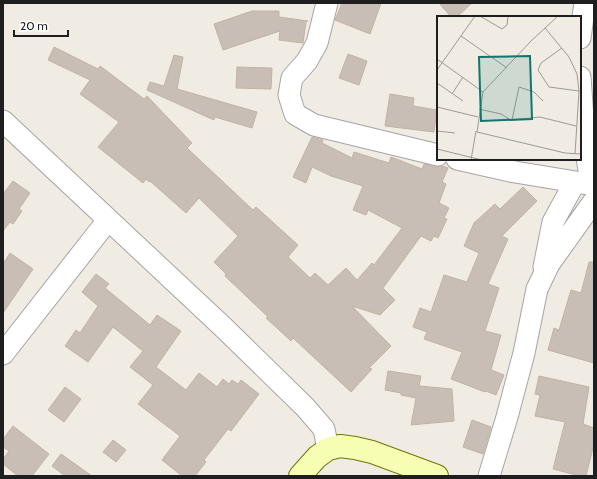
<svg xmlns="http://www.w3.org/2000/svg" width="597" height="479" font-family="Cabin,sans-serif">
<rect width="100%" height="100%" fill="#f0ece3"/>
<path fill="#c8beb6" stroke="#c2b3a4" d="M342,3H381L370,34L335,20Z
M439,3H472L457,17H451Z
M252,11H279V17L308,21L306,22L303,43L279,40L280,31L223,50L214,24Z
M54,47L98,69L100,66L144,99L147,96L192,143L187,148L253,210L256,207L298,245L288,257L310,278L315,273L328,285L346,268L357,280L372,263L374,265L402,228L368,210L366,215L353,210L363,186L331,176L312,167L306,183L293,177L312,137L323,140L322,143L352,158L354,152L389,163L391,157L422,169L424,164L436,167L443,166L448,168L442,182L446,184L439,203L449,208L444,218L447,219L438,238L434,236L431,241L421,236L383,288L395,300L380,315L352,306L391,346L369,368L372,369L351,392L293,338L291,341L266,318L268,317L225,276L226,274L214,262L238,236L199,198L186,213L150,181L149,182L146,179L143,183L98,147L119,122L80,94L90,80L48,60Z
M348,54L367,61L359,85L339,78Z
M174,55L183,57L177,89L257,112L252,128L215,117L214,120L147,90L150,82L164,86Z
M237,67L272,68L271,89L236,88Z
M390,94L414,98L413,106L437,110L434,132L385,126Z
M13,181L30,193L19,209L22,211L13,224L10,222L3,231V194Z
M523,187L537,201L502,236L508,239L488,284L499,288L485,331L501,335L491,370L504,375L496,395L486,391L485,392L451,379L462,352L424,339L427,332L413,327L420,308L431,312L444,275L467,282L479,253L464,246L474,223L495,204L500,209Z
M10,253L33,269L3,313V264Z
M589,262H594V363L548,350L554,328L559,330L571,290L581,293Z
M96,274L109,284L105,288L150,325L157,315L181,331L156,367L186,390L199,373L217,387L223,379L229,384L232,380L238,384L241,380L259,394L231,431L228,429L204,460L206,462L195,476H182L162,460L180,436L138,404L153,385L130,367L143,351L113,327L88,362L65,346L76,330L80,333L98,306L82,292Z
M388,371L421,376L419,386L452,389L454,421L411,425L416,398L401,395V393L385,390Z
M539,376L589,387L583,424L594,428V444L586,476H580L553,469L565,422L535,416L540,395L535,394Z
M65,387L81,399L64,422L48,410Z
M472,420L491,427L483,454L463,447Z
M13,426L49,454L32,476H18L3,464V459L9,451L3,447V439Z
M113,440L126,450L116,462L103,452Z
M61,454L92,476H65L52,466Z"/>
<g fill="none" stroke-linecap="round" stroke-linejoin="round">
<defs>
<path id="street" d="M327,3L317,43L307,61L292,78L289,95L295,114L314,125L438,155
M580,38L585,3
M580,77L585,145L589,170L594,178
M3,121L222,326L305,407L324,429L328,449
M457,159L515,172L594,185
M544,267L553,222L575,182
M3,354L108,220
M489,476L507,417L524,353L537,289L549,264L594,201"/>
<path id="secondary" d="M300,476L317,457L328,449L340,446L355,448L372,452L437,476"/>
</defs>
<use href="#street" stroke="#a5a5a5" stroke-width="23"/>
<use href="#secondary" stroke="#677a00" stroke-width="24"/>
<use href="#street" stroke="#fff" stroke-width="21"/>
<use href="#secondary" stroke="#f6feb3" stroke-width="22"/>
</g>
<g transform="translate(437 16)">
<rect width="144" height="144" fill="#f0ece3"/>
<path fill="none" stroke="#9c9a94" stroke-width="1" d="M43,0L65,13L70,9L71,0M108,12L132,41L140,58L142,75L138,138M24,20L70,52M125,32L104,47L101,54L112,71L142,75M0,43L46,76L40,116L128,137L144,138M0,54L38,0M0,67L26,85M46,76L94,25L121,0M15,78L26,61M0,91L41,101M42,93L64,98L74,104L103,101L139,110M75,104L82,71L97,76L106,85M0,115L18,117M0,133L45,144M34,144L39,115"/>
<path fill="#0f766e" fill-opacity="0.15" stroke="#0f766e" stroke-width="2" d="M93,40L95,103L44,105L42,41Z"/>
<rect width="144" height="144" fill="none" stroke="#1e1e1e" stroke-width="2"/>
</g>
<rect width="597" height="479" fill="none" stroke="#1e1e1e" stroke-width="8"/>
<path d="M14 30v6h54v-6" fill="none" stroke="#1e1e1e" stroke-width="2"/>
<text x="20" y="30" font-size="12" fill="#1e1e1e" stroke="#ffffff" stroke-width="3" paint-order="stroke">20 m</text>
</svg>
